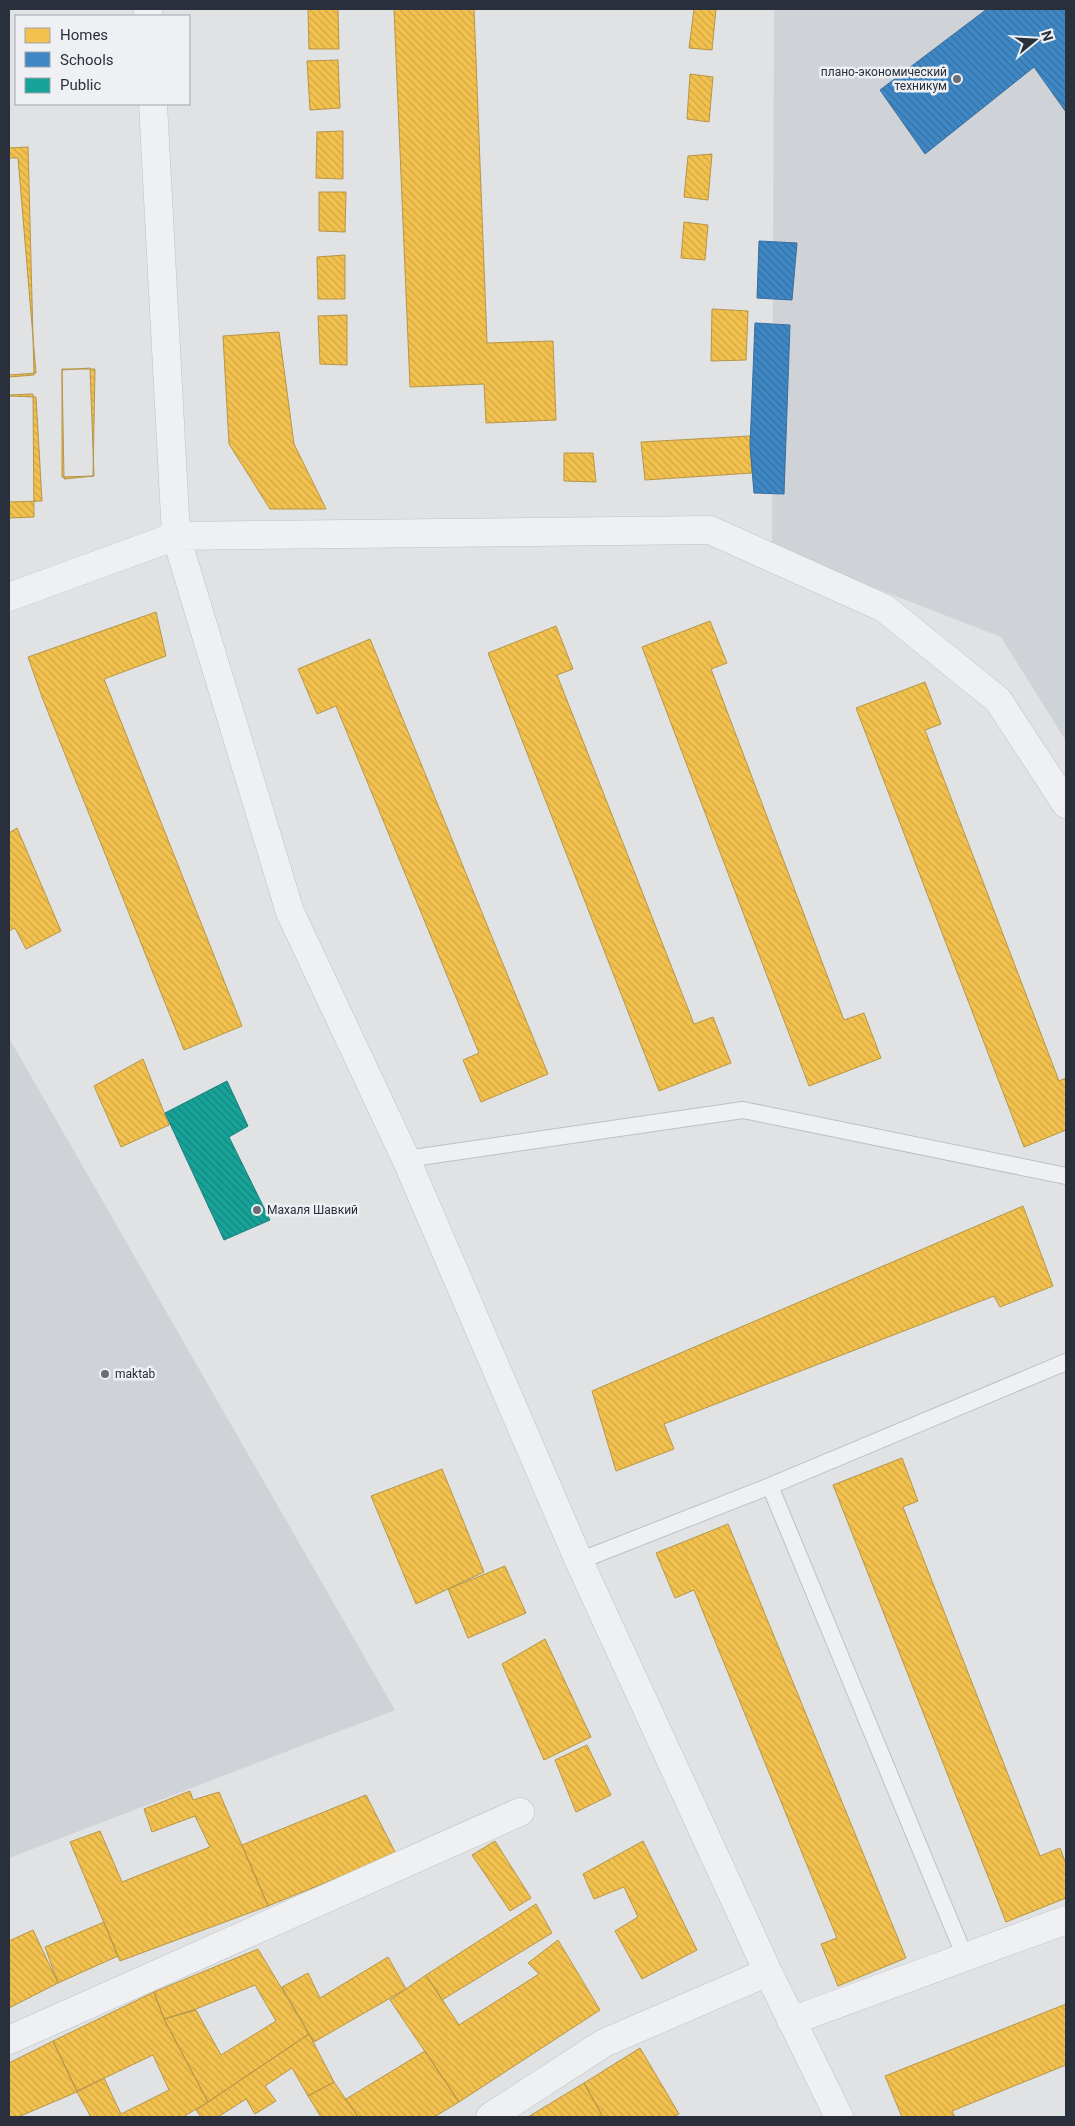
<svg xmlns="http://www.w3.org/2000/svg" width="1075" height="2126" font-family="Roboto,sans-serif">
<defs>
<pattern id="homes-back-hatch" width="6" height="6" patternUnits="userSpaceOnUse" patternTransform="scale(1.25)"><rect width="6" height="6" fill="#f2c14e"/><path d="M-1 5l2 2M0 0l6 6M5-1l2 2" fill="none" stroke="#d0a645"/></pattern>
<pattern id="schools-back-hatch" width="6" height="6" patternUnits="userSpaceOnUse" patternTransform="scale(1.25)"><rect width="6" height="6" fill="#3f88c5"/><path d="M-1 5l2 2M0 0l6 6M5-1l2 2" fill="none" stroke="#3570a1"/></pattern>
<pattern id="public-back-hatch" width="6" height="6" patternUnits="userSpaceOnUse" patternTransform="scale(1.25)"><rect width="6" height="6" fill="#17a398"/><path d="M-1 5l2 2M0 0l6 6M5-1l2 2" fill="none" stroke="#15857d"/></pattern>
</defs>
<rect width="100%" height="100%" fill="#e0e2e4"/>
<path fill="#cfd2d7" d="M774,9H1066V741L1001,637L772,548Z
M9,1038L395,1710L9,1858Z"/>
<path fill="url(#homes-back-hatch)" stroke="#b69649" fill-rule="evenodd" d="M308,9H338L339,49H309Z
M394,9H474L487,343L553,341L556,420L486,423L484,384L410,387Z
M694,9H716L712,50L689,48Z
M338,60L340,108L310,110L307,61Z
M690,74L713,77L709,122L687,119Z
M343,131V179L316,178L317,132Z
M28,147L34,375L9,377V148Z
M712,154L708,200L684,197L688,156Z
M9,158H18L36,373L9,375Z
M319,192H346L345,232L319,231Z
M684,222L708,225L705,260L681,258Z
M345,255V299H318L317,257Z
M712,309L748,311L746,360L711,361Z
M347,315V365L320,364L318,316Z
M279,332L294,444L326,509H270L229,444L223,336Z
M90,368L94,476L64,479L62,370Z
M62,369H95L93,476L62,477Z
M33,394L34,517L9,518V395Z
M9,396L36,397L42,501L9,502Z
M750,436L752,473L645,480L641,442Z
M564,453H593L596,482L564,481Z
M156,612L166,656L104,679L242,1026L184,1050L42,697L28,657Z
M710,621L727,663L711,669L844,1020L864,1013L881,1058L809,1086L642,647Z
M556,626L573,669L557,675L694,1024L713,1017L731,1063L659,1091L488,653Z
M370,639L548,1074L481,1102L463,1060L479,1053L336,706L317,714L298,669Z
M925,682L941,724L925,730L1059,1081L1066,1078V1130L1024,1147L856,708Z
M17,828L61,931L26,949L15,928L9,931V833Z
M143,1059L169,1125L121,1147L94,1086Z
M1023,1206L1053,1286L1000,1307L994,1296L664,1424L674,1449L616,1471L592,1391Z
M902,1458L918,1501L903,1507L1040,1856L1060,1848L1066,1864V1898L1006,1922L833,1485Z
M442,1469L484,1572L416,1604L371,1496Z
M728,1524L906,1958L838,1986L821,1944L837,1938L694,1590L675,1598L656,1553Z
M505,1566L526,1613L468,1638L448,1589Z
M545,1639L591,1737L544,1760L502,1664Z
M587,1745L611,1795L576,1812L555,1760Z
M190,1791L193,1800L219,1792L268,1906L120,1961L70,1842L100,1831L122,1882L210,1847L195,1816L152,1832L144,1809Z
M366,1795L396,1854L268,1906L242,1845Z
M495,1841L531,1898L510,1911L472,1855Z
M643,1841L697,1950L642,1979L615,1931L638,1917L624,1887L594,1899L583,1874Z
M536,1904L552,1933L442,2000L426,1975Z
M104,1922L118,1956L58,1983L45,1947Z
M33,1930L58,1983L9,2008V1941Z
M558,1940L600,2010L459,2102L390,2000L426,1975L459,2025L539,1974L528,1963Z
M258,1949L309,2034L208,2102L164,2019L154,1992ZM255,1985L276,2021L221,2055L196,2010L164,2019L196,2009Z
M388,1957L406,1989L314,2042L282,1987L308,1973L320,1998Z
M154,1992L164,2019L208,2102L183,2117H91L77,2092L104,2078L121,2114L169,2090L153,2055L77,2091L53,2041Z
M1066,2004V2065L952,2111L955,2117H902L885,2076Z
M309,2034L334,2082L308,2096L292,2068L265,2086L276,2101L255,2114L246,2099L218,2117H201L196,2110Z
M53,2041L77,2092L18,2117H9V2063Z
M640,2048L679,2114L673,2117H603L584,2083Z
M425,2051L459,2102L434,2117H358L346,2099Z
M334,2082L358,2117H321L308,2096Z
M584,2083L603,2117H528Z"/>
<path fill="url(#schools-back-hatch)" stroke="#386e9c" d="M987,9H1066V112L1034,67L925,154L880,90Z
M759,241L797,243L792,300L757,298Z
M755,323L790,325L784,494L754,493L750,446Z"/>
<path fill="url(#public-back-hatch)" stroke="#1c807c" d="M227,1081L248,1126L229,1137L270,1220L224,1240L165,1113Z"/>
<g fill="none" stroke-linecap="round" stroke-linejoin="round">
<defs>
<path id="service" d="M406,1159L743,1110L1066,1176
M770,1486L965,1957
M579,1561L770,1486L1066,1362"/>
<path id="minor" d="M791,2021L1066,1920
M9,2040L520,1812
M490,2117L604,2043L768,1972
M839,2117L768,1972L579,1561L406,1159L290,912L176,536L710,530L884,608L998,700L1066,804"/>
<path id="tertiary" d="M148,9V16
M9,597L176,536L153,104"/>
</defs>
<use href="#service" stroke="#bec0c2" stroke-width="18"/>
<use href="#minor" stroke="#bec0c2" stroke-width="29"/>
<use href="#tertiary" stroke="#bec0c2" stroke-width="29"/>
<use href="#service" stroke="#eff0f2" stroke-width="16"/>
<use href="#minor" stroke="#eff0f2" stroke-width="28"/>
<use href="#tertiary" stroke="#eff0f2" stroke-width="28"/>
</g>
<g fill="#696e77" stroke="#eef0f4" stroke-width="2">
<circle cx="957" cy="79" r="5"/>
<circle cx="257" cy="1210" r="5"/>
<circle cx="105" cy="1374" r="5"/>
</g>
<g text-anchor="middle" stroke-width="5" stroke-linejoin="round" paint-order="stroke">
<g font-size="12" fill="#29303c" stroke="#eef0f4" text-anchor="start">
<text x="947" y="76" text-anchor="end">плано-экономический<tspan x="947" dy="14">техникум</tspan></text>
<text x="267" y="1214">Махаля Шавкий</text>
<text x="115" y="1378">maktab</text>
</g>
</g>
<rect width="1075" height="2126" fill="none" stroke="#29303c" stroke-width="20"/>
<rect x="15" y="15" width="175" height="90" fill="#eef0f4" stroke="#9fa3aa"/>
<rect x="25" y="28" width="25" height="15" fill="#f2c14e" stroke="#9fa3aa"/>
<text x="60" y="40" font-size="15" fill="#29303c">Homes</text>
<rect x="25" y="52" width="25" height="15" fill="#3f88c5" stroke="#9fa3aa"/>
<text x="60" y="65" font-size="15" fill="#29303c">Schools</text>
<rect x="25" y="78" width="25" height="15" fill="#17a398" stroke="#9fa3aa"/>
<text x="60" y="90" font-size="15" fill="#29303c">Public</text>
<g transform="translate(1035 40) rotate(72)" stroke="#eef0f4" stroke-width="4" paint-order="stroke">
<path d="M0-4L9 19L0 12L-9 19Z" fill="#29303c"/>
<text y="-8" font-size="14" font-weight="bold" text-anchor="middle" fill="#29303c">N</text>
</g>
</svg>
